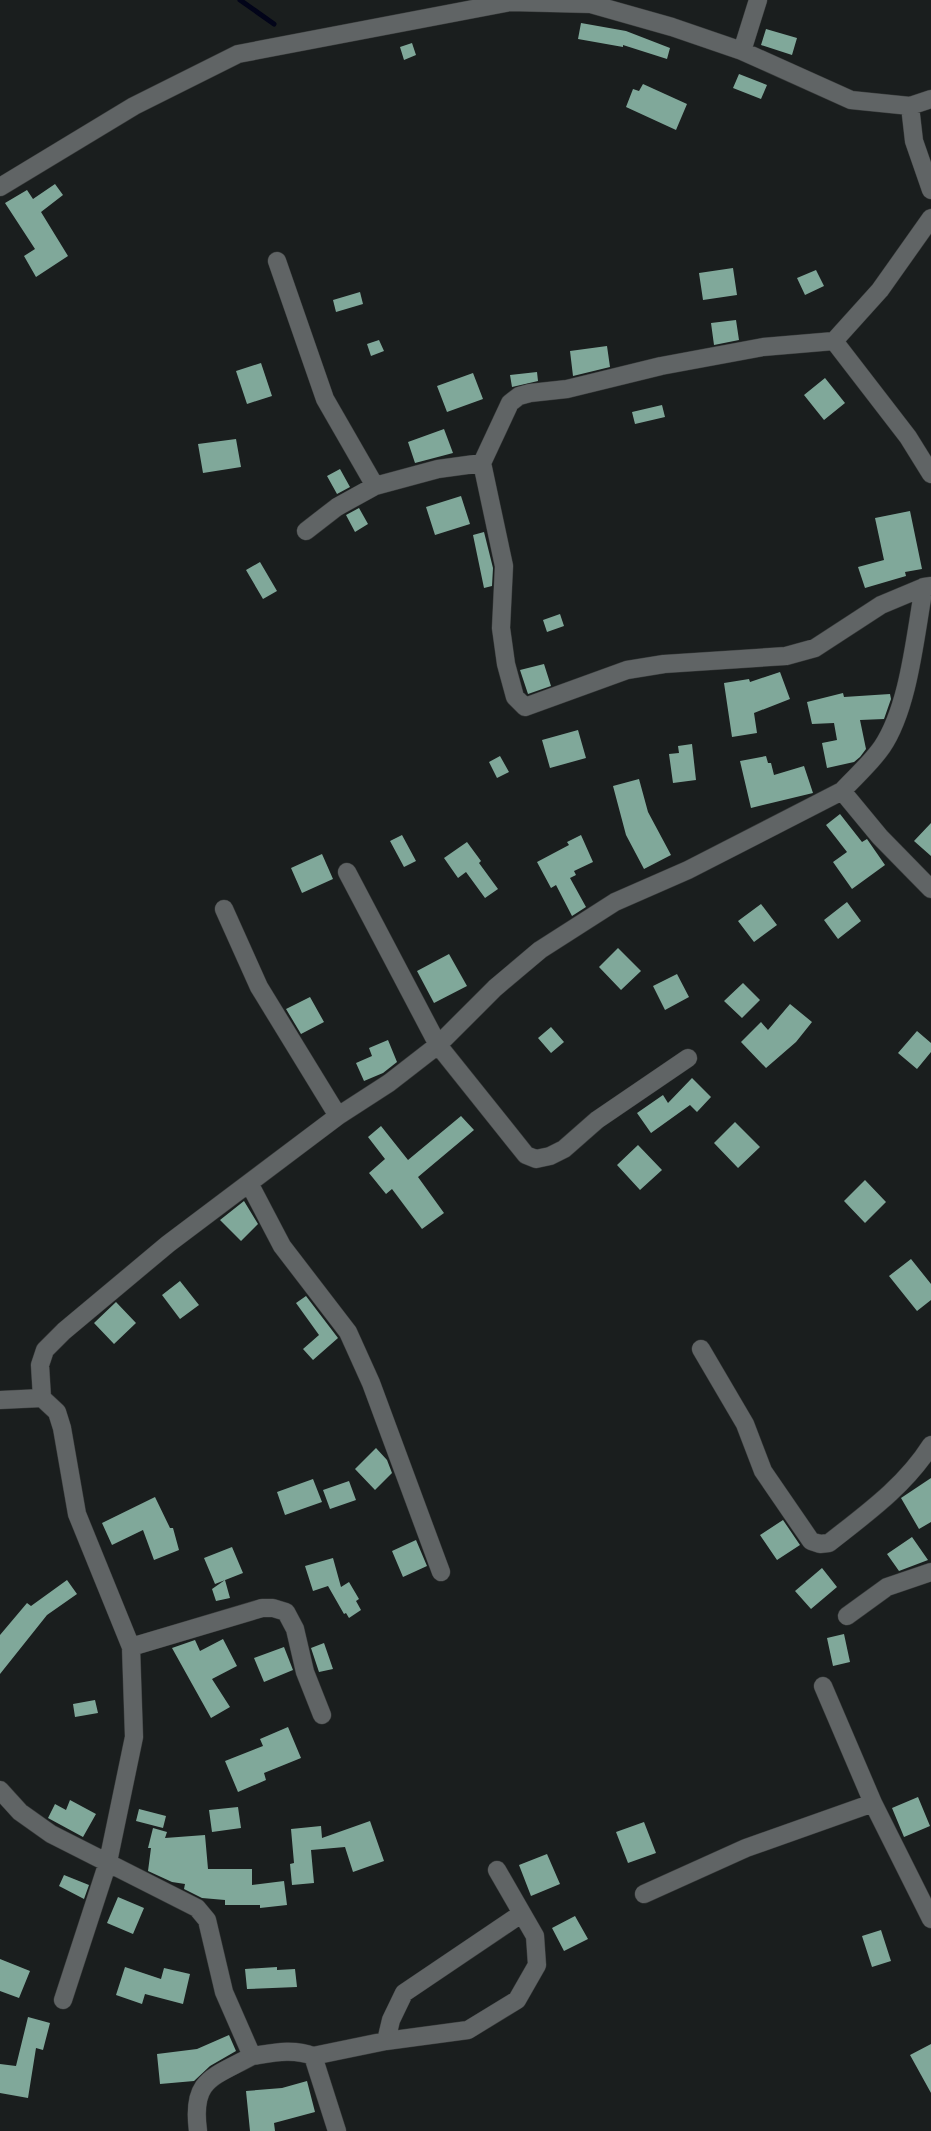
<svg xmlns="http://www.w3.org/2000/svg" width="931" height="2131" font-family="'Sofia Sans Condensed',sans-serif">
<rect width="100%" height="100%" fill="#1a1e1e"/>
<g fill="none" stroke-linecap="round" stroke-linejoin="round">
<path stroke="#020419" stroke-width="5" d="M240,0L274,24"/>
</g>
<path fill="#80a89a" d="M581,23L626,31L670,48L667,59L623,45V47L578,39Z
M766,29L797,38L792,55L761,45Z
M412,43L416,55L404,60L400,47Z
M739,74L767,85L761,99L733,88Z
M643,84L687,104L676,130L626,107L633,89L639,91Z
M55,184L63,195L41,212L68,256L36,277L24,256L35,249L5,203L27,190L33,199Z
M733,268L737,295L703,300L699,273Z
M816,270L824,286L805,295L797,278Z
M360,292L363,304L336,312L333,300Z
M736,320L739,340L714,345L711,323Z
M379,340L384,351L371,356L367,344Z
M607,346L610,367L573,376L570,351Z
M261,363L272,396L247,404L236,371Z
M537,372L538,381L512,387L510,375Z
M473,373L483,399L447,412L437,386Z
M825,378L845,403L824,420L804,395Z
M662,405L665,417L635,424L632,412Z
M444,429L453,453L415,463L408,442Z
M236,439L241,467L203,473L198,444Z
M340,469L350,487L337,494L327,476Z
M461,496L470,524L435,535L426,507Z
M359,508L368,524L355,532L346,515Z
M910,511L922,569L905,572L906,576L865,588L858,567L884,560L875,518Z
M484,532L493,568L492,586L484,588L473,535Z
M260,562L277,591L263,599L246,570Z
M560,614L564,626L547,632L543,620Z
M544,664L551,686L528,694L520,670Z
M780,672L790,699L754,713L757,733L732,737L724,683L749,679L750,682Z
M843,693L844,697L890,694L891,699L884,719L860,720L866,749L860,757L854,762L827,768L822,743L837,740L834,723L812,724L807,702Z
M578,730L586,758L550,768L542,740Z
M692,744L696,780L673,783L669,754L679,753L678,746Z
M500,756L509,772L497,778L489,762Z
M766,756L768,763H771L774,775L804,766L813,793L751,808L740,761Z
M639,779L648,812L671,855L644,869L626,835L613,786Z
M840,814L862,842L867,839L885,865L852,889L833,862L847,852L826,825Z
M931,823V856L914,841Z
M402,835L416,861L404,867L390,841Z
M581,835L593,862L574,871L576,875L570,878L586,907L572,916L556,885L551,888L537,862L569,845L567,842Z
M467,842L481,861L479,863L498,889L485,898L466,872L458,878L444,858Z
M322,854L333,879L302,893L291,868Z
M847,902L861,921L838,939L824,920Z
M761,904L777,925L754,942L738,921Z
M618,948L641,971L621,990L599,967Z
M449,954L467,986L434,1003L417,971Z
M677,974L689,997L665,1010L653,986Z
M743,983L760,1000L742,1018L724,1001Z
M310,997L324,1022L301,1034L286,1009Z
M790,1004L812,1022L796,1042L766,1068L741,1042L761,1022L768,1030Z
M551,1027L564,1042L551,1053L538,1038Z
M917,1031L931,1043V1052L917,1069L898,1053Z
M388,1040L397,1062L383,1073L364,1081L356,1063L372,1056L369,1048Z
M692,1078L711,1097L697,1112L690,1105L651,1133L637,1113L663,1095L668,1103Z
M461,1116L474,1130L418,1177L444,1213L422,1229L392,1189L386,1194L369,1173L385,1159L368,1137L381,1126L408,1160Z
M735,1122L760,1147L738,1168L714,1143Z
M638,1145L662,1170L640,1190L617,1165Z
M865,1180L886,1202L865,1223L844,1201Z
M244,1201L258,1224L241,1241L220,1220Z
M911,1259L931,1284V1300L917,1311L889,1276Z
M180,1281L199,1305L180,1319L162,1295Z
M306,1296L338,1338L313,1360L303,1349L319,1335L296,1303Z
M116,1302L136,1323L114,1344L94,1323Z
M376,1448L387,1460L392,1473L375,1490L355,1469Z
M931,1478V1522L919,1529L901,1498Z
M313,1479L322,1502L285,1515L277,1492Z
M349,1481L356,1500L330,1509L323,1490Z
M155,1497L170,1528H173L179,1550L154,1560L143,1530L112,1545L102,1523Z
M783,1520L800,1545L777,1560L760,1535Z
M912,1537L928,1560L899,1571L887,1554Z
M416,1540L427,1566L403,1577L392,1551Z
M232,1547L243,1573L215,1584L204,1558Z
M333,1558L341,1587L349,1582L359,1599L356,1601L361,1610L349,1618L346,1613L344,1614L328,1586L313,1591L305,1566Z
M822,1568L837,1587L811,1609L795,1591Z
M67,1580L77,1594L47,1615L0,1674V1635L27,1603L31,1606Z
M225,1580L230,1598L216,1601L212,1589Z
M844,1634L850,1662L833,1666L827,1638Z
M223,1639L237,1666L212,1679L230,1707L211,1718L172,1648L195,1640L200,1651Z
M324,1643L333,1669L319,1672L311,1648Z
M284,1647L293,1670L264,1682L254,1658Z
M95,1700L98,1713L75,1717L73,1704Z
M288,1727L301,1758L264,1773L266,1780L238,1792L225,1761L263,1746L260,1739Z
M918,1797L930,1826L904,1837L892,1808Z
M70,1800L96,1814L83,1837L48,1818L55,1804L66,1810Z
M238,1807L241,1828L212,1832L209,1810Z
M139,1809L166,1816L163,1828L136,1821Z
M370,1821L384,1861L353,1872L345,1847L311,1850L314,1883L292,1885L290,1864L294,1863L291,1829L321,1826L322,1838Z
M644,1822L656,1853L628,1863L616,1832Z
M153,1828L167,1832L165,1838L205,1835L208,1869H252V1885L284,1881L287,1905L260,1908V1905H225V1900L202,1898L184,1889L185,1884L172,1882L148,1871L151,1848H148Z
M547,1854L560,1884L531,1896L519,1865Z
M64,1875L89,1885L84,1899L59,1886Z
M118,1897L144,1908L133,1934L107,1923Z
M575,1916L588,1939L564,1951L552,1928Z
M881,1930L891,1961L872,1967L862,1936Z
M0,1959L30,1971L19,1998L0,1991Z
M125,1967L161,1979L164,1968L190,1974L183,2004L145,1994L142,2004L116,1995Z
M277,1967V1970L295,1969L297,1987L247,1989L245,1969Z
M28,2017L50,2023L43,2050L36,2048L28,2098L0,2093V2064L16,2066Z
M229,2035L236,2051L210,2066L194,2081L160,2084L157,2054L197,2049Z
M931,2044V2093L910,2055Z
M307,2081L315,2112L274,2123L275,2131H250L246,2091L282,2088Z"/>
<g fill="none" stroke-linecap="round" stroke-linejoin="round">
<defs>
<path id="minor" d="M742,51L758,0
M910,106L914,141L931,190
M0,187L134,106L238,54L510,2L591,4L672,27L742,51L851,100L910,106L931,99
M277,261L325,399L375,486L438,469L482,463
M834,341L880,290L931,218
M306,531L337,507L375,486
M931,586L924,587C915,636 909,707 882,747C871,763 855,777 842,791L880,837L931,889
M924,587L881,605L815,648L786,656L664,664L627,670L525,707L515,697L506,664L501,628L504,566L482,463L510,403L519,396L530,393L567,389L661,366L763,347L834,341L908,437L931,474
M347,872L438,1045L526,1155L536,1159L550,1156L564,1149L597,1120L688,1058
M224,909L259,987L338,1116
M249,1183L282,1246L348,1332L371,1383L441,1572
M701,1349L745,1424L763,1471L811,1541L820,1544L829,1543C867,1513 905,1486 931,1445
M42,1398L40,1365L45,1350L64,1331L168,1244L338,1116L389,1083L438,1045L495,988L540,950L615,902L688,870L842,791
M0,1400L42,1398L57,1412L62,1428L77,1514L131,1647L262,1608H273L286,1612L295,1629L305,1672L322,1715
M847,1616L887,1587L931,1572
M823,1686L873,1803L931,1919
M0,1790L20,1812L51,1834L197,1908L207,1920L224,1992L252,2056C272,2053 293,2048 313,2056L337,2131
M644,1894L746,1848L873,1803
M63,2000L108,1862L134,1737L131,1647
M386,2041L391,2020L404,1993L521,1914
M313,2056L386,2041L468,2030L517,2000L537,1965L535,1936L497,1870
M198,2131C191,2079 212,2078 252,2056"/>
</defs>
<use href="#minor" stroke="#383b3b" stroke-width="19"/>
<use href="#minor" stroke="#606465" stroke-width="18"/>
</g>
</svg>
